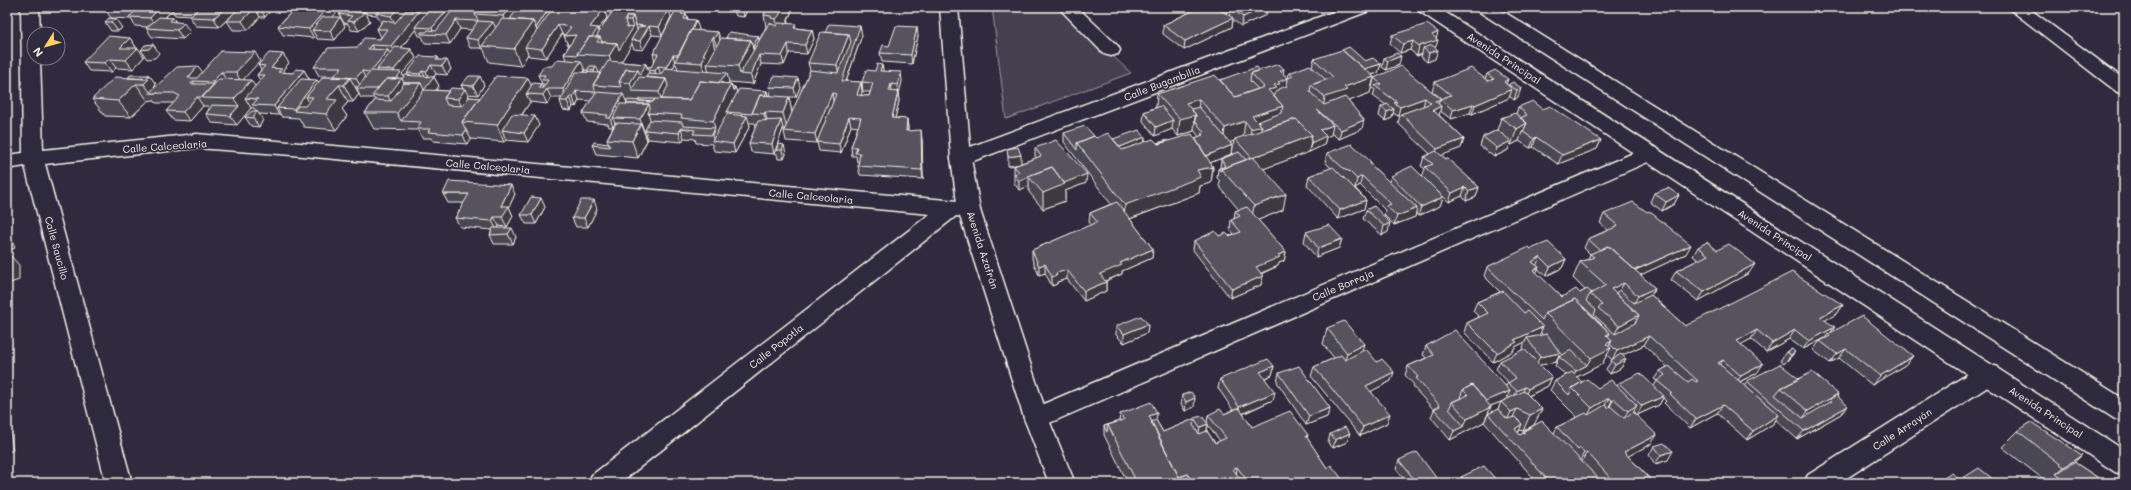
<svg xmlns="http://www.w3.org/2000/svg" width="2131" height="490" font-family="Mali,sans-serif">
<rect width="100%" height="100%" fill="#2f2a3d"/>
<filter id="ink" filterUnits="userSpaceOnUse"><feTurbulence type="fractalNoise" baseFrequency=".025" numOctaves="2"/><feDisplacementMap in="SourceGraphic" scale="8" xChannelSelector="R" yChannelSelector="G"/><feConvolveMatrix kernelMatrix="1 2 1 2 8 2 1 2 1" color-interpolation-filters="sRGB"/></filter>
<g filter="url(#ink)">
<path fill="#454050" stroke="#9c989c" d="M992,7H1060L1131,73L1006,119Z"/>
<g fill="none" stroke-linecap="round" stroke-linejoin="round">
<defs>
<path id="minor" d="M21,7H39L40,34H34V58H40L43,150L197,134L969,202L977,205L980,210L977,215L969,218L956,216L620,483H588L592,475L930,214L292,155L197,148L45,164L132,483H106L25,166L7,169V155L23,153Z
M1058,7H1077L1118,46L1120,50L1118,54L1111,56L1104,54Z
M1346,7H1372L1369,11L968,163L961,165L954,163L951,158L954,153Z
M1650,146L1657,148L1660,153L1657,158L1045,425L1036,428L1027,425L1024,418L1027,411Z
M1988,364L1997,367L2000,374L1997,381L1839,483H1804L1808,475L1979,367Z"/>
<path id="tertiary" d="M940,7H958L971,158L980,210L1048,418L1075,483H1049L1024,418L958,210L951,158Z
M1416,7H1437L2124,450V475L2115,472L1419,11Z
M1475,7H1496L2124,399V422L2115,419L1478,11Z"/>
<path id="secondary" d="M2007,7H2027L2124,79V94L2117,92Z"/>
</defs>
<use href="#minor" stroke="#f4f1e8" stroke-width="3"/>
<use href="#tertiary" stroke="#f4f1e8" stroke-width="3"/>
<use href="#secondary" stroke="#f4f1e8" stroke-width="3"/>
<use href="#minor" fill="#2f2a3d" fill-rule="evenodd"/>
<use href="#tertiary" fill="#2f2a3d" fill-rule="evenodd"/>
<use href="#secondary" fill="#2f2a3d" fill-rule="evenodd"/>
</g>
<path fill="#4a4752" stroke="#f4f1e8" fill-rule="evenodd" d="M107,7H275L273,10H270V11L265,17H260L248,30H233L227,21L228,19L219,27L196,26L190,17L191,16L175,15L172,10L165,18H173L176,22L190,32L183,39L152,37L146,28L147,27L135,26L131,19L111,18L105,9Z
M296,7H339L340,9L332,17L345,26L335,40L317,39L316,36L314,38L283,35L278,26Z
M363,7H612L613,10L671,17L662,36L652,35L643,50L634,49L632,44L621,62L646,64L647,67H651L655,61L653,54L675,12L673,7H685L684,8L688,19L699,29L698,31L718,32L720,40L726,38L758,36L759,40L766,27L764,15L766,10V7H790L791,13L787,24L797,28L812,30L814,39L807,54L789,53L784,65L761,64L753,84L729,82L728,83L732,87H735L737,93L767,91L768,96H771L769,87H800L796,97H789L792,113L810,70L808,63L862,35L846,82H861L862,92L861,95L869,96L870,92H863L862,82L883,71L902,81L898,94L899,101L895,118L907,119L908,128V131L922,139L923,179L860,175L858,166L859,162H857L856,156H852L851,147L858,127L851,126L841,153L819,151L817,142V143L786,141L784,131L785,129H783L774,154L751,152L749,143L756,127L755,123H749L750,126L735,153L714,151L712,144L696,143L695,139L684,138L682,142L648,139L638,158L596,154L592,145L609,144L607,139L613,127H609L608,124L587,122L583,113L591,101L579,100L576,107L573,106L571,111L563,110L560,101L562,98H551L547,104L530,102L522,115L539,125L528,142L506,140L504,142L471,139L467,144L433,141L431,138H422L418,130L374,129L365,113L375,100L374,98H361L356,89L358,87H355L359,94L353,102H348L342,109L347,116L336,130L304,127L299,118L282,117L280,114L279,115L259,114L263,120L259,127L251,126L245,117L256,111L254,108H251L237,125L212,123L206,114L209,109L208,106H203L190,121L173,120L166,111L174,103H156L154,100L148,101L131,117L105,116L92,99L128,78L149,75L156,84L154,86L155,88L202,72L260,61L243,79L255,87L260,81L257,75L261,70L258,65L289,63L283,70L284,73H293L304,70L309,79L319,82L334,77V76H319L314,67L358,47L380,39L381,37L377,29L381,23L377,15L366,14ZM607,18H608L599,32L598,29ZM416,29L419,36H422L425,43L450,44L460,29L472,30L466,38L470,48H483L489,62L521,66L528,54L529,56L546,58L562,34L566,35L564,36L568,45H569L564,54L566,60L552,66L538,75L542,84H544L545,86L543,88L541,84L531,85L528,78L480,98L469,97L468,94L478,95L484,85H461L463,89L449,91L435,90L439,86L434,77L436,74L447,75L451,69L439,60L438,57L407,73L408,75L404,77L402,74L416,58L411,49L401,48ZM675,64H676L678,69L673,68ZM585,70L588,71V73L584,72Z
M733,7H747V10L744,17L736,16Z
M1201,7H1267L1266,15L1241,26L1233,20L1232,27L1184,50L1163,34V25Z
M365,12L370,21L359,31L351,30L348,24L344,23L339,14Z
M109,18L122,28L118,31H111L105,22Z
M1438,32L1436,38L1438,40L1435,48V59L1427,62L1421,57L1422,54L1417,56L1410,50L1400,53L1390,44L1392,35Z
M918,36L912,64L882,62L880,53L889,46Z
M130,38L136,47L135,48L144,57L133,69L116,68L112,72L89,71L83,62Z
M1384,58L1399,65L1386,70L1382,67Z
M1314,59L1365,61L1381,64L1378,73L1372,75L1374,77L1370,93L1348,101L1362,129L1339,139L1331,133V135L1326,137L1324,145L1309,152L1263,169L1283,210L1258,220L1286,252L1284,261L1279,263L1278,266L1261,274L1263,276L1261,285L1230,298L1193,250L1194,241L1219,236H1229L1234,234L1230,229L1231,220L1234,219L1235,211L1239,210L1219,186L1220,181L1217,178L1218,169L1220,168L1221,159L1232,154L1234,141L1230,142L1232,145L1231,154L1210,163L1213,167L1211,183L1200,186L1199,193L1130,219L1153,249L1152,258L1122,271V274L1106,281V291L1084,301L1067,279L1057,282V284L1052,286L1045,273L1039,275L1032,259V250L1091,225L1089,222L1090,213L1111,204L1064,142V133L1096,138L1113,139L1145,137V142L1157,143L1168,141L1195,138L1199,137L1194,130V131L1178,136L1172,129L1155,136L1143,121L1144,112L1156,107L1157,94L1260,71L1283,74L1288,78L1289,73L1312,67Z
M1487,74L1508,86V85L1521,88L1518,97L1514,100L1509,96V98L1472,114L1470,113L1451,119L1440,111L1439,115L1464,139L1461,148L1441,155L1479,187L1476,197L1466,201L1462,196L1449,202L1422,177L1425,169L1421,166L1424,157L1430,154L1398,123L1400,115L1398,116L1393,113L1392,118L1385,121L1379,116L1381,107L1386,105L1373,96L1375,90L1372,88L1374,78L1442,99L1432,91L1435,82L1485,79Z
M1518,107L1543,109L1601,140L1597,149L1558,164L1533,147L1530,148L1519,141L1511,145L1510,144L1508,150L1494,157L1480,146L1483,137L1497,130L1501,118L1516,114Z
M779,144L786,154L784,159H778L776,150Z
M1035,148L1086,183L1065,191V201L1043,209L1029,192V186L1019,190L1014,183V166L1016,165L1008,166L1021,163L1036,158L1035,157Z
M1327,153L1371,162V165L1389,182L1391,176L1443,197L1440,206L1418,216L1416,213L1415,217L1394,225L1384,215L1385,210L1360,185L1355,188L1366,200L1364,209L1338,219L1307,185L1309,176L1331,168L1325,162Z
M1654,193L1679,195L1674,204L1662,211L1650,202Z
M443,194H515L509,207L513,216L507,227L499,226L498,228L516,237L513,244H494L490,235L492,230L460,227L455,218L464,203H448Z
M1374,206L1388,232L1382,235L1363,219L1366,210Z
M545,207L536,224H526L521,215Z
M597,209L588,227H576L572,218Z
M1604,214L1686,254L1640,275L1655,288L1651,295L1685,326L1843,305L1837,314L1824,320L1831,333L1913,356L1905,365L1872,385L1839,358L1830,363L1813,350L1820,341L1825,338L1803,349L1789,339L1766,352L1751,339L1741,344L1757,373L1740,382L1744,385L1747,381L1799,379L1838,394L1837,396L1841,414L1797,439L1776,420L1773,424L1747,440L1717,413L1690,428L1664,403L1666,401L1663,398L1659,405L1637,415L1634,411L1633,412L1651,444L1628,456L1654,483H1534L1537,482L1484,422L1488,414L1498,409L1501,402L1505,400L1491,406L1484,422L1450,440L1431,417L1434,410L1413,387L1414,385L1405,375L1408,366L1426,358L1423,355L1426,346L1506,386L1508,382L1496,369L1500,361L1525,351L1523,347L1525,342L1515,347L1513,351L1493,362L1464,332L1467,323L1479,317L1473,311L1477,302L1500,292L1484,276L1487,267L1531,249L1566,259L1562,268L1546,276L1538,269L1536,273L1562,297L1580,293L1585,290L1573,278L1580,262L1588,259L1590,254L1584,248L1588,239L1608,230L1600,223ZM1540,332L1543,335L1539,336ZM1644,345L1667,367L1660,371L1654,379L1657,381L1654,386L1619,383L1617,386L1598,388L1582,382L1577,377L1602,364L1607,355L1612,360L1606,369L1610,374L1621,368L1626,359L1622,355ZM1559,351L1563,355L1559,357L1555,366L1566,375L1555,381L1550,390L1577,417L1557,427L1554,433L1535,425L1529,396L1548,386L1552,377L1540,365L1556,362L1560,353ZM1508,396L1510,398L1506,400ZM1520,430L1523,431H1524L1522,434L1520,435L1518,433Z
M1306,232L1342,239L1339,248L1316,257L1304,242Z
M1698,247L1717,250L1749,273L1698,301L1671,280L1676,271L1698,260L1693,256Z
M1148,324L1147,333L1124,343L1116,335V326Z
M1327,328L1362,352L1391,381L1371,391L1387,423L1360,436L1311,376L1314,367L1334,358L1323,344Z
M1786,352H1795L1788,360L1784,364L1780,361Z
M1274,366L1272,375L1265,378L1273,400L1243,414L1252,427L1308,435L1307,438L1327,468L1343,480L1352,483H1128L1104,435V426L1119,421L1120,414L1156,420L1163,432L1194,419L1207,423L1208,415L1224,414L1233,410L1218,388L1220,379ZM1208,425L1220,441L1215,443L1207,431Z
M1279,373L1330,408L1327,417L1306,425L1277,382Z
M1182,395L1194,407L1185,411L1181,404Z
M2018,431L2082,455L2074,462L2106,483H2048L2002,447Z
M1330,434L1347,442L1333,448L1328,443Z
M1654,446L1668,460L1655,464L1649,455Z
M1399,460L1440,483H1407L1396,469Z
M1461,477L1499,483H1459Z"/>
<path fill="#3c3942" stroke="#f4f1e8" d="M136,7H152L136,18L132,11Z
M160,7H170L172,10L156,27L150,18Z
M194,7H212L201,17Z
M226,7H241L219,27L214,18Z
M261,7H268L270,11L265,17L260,8Z
M271,7H275L273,10Z
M328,7H339L340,9L321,30H312L316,36L314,38L309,29Z
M360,7H361L365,13V12L370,21L359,31L354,22L355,12Z
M391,7H405L411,19L400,32L391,16Z
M417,7H434L415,27L416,29L395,55L391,46L419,11Z
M510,7H524L507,26L503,16Z
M550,7H551L554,15L540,37L536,28Z
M610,7H612L614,14L612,18L609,9Z
M680,7H685L684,8L689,23L684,21L681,14V13Z
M742,7H747V10L744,17Z
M783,7H790L791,13L783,32L779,35L776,19Z
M1218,7H1224L1222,16L1217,18Z
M1227,7H1252L1231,8L1229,17L1226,19Z
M1265,7H1267L1266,15L1241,26L1243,17Z
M255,8L260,17L248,30L242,21Z
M449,8L453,17L434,34L432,28Z
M669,8L671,17L662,36L659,27Z
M604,9L607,18L598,29L601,37L604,50L593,49L590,27Z
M633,16L638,33L631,40L632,44L615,72L609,56L617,43L633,28L631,20Z
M340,17L345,26L335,40L330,31Z
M173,18L179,27L170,21Z
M1233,18L1232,27L1184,50L1185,41Z
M116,19L122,28L118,31L111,22Z
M456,20L460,29L450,44L446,35Z
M696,20L699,29L690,52L687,43Z
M533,21L540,37L525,47L528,54L521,66L514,49Z
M493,22L497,31L482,46V49L478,40Z
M184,23L190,32L183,39L177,30Z
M558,25L562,34L546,58L542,49Z
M649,26L652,35L643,50L640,41Z
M860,26L862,35L843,90L840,82L837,65L849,34Z
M917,27L918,36L912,64L911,55Z
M812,30L814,39L807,54L805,45Z
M718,32L722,48L719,54L714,38Z
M1438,32L1436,40H1438L1435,49L1423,48L1422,54L1417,56L1419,46L1432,35Z
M576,35L580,44L568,45L564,36Z
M758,36L760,45L755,57L753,48Z
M712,37L716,54L707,64L709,73L706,80L702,63L703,55Z
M130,38L136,47L127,57L120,48Z
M751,40L755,57L740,74L738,66Z
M1413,41L1410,50L1400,53L1403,44Z
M153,44L159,53L155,58L147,59L141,50Z
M788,44L789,53L784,65L782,56Z
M371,45L376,54L368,49Z
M138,48L144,57L133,69L126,60Z
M411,49L416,58L402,74L406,81L421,83L434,77L439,86L429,99L401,121L388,96L387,89L397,77L394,70Z
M388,50L392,59L377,69L380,75L371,71Z
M1438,50L1435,59L1427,62L1429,53Z
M255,52L260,61L241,82L236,72Z
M283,54L289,63L283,70L287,78L271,68Z
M673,55L675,64L669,76L666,67Z
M759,55L761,64L753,84L751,75Z
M1401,56L1399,65L1386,70L1388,61Z
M109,59L116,68L112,72L105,63Z
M447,60L451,69L447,75L442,66Z
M581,61L585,71L566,98L563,89Z
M646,64L652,81L633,91L630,83L638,70Z
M1381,64L1378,73L1355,80L1357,71Z
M431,65L436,74L431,81L426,72Z
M882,65L884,74L880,71Z
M198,66L205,75L193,81L199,91L191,84L188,78Z
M596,66L600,75L597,80L594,71Z
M658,66L661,76L658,80L655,71Z
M1284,69L1282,80L1288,78L1285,95L1277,100L1268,90L1280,71Z
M304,70L309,79L285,108H277L280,114L279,115L274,106Z
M362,71L366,80L361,87L356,78Z
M422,71L427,80L425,83L420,74Z
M221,72L227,81L219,91L213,82Z
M901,72L902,81L899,94L898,85Z
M727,73L729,82L725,88L719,82Z
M149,75L156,84L154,86L159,93H151L144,84H141Z
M480,76L484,85L478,95L473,86Z
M1374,77L1370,93L1344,103L1322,114L1325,97L1344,87Z
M350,78L359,94L353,102L344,85Z
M528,78L535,94H526L530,102L511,131L502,130L506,140L504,142L497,125Z
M798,78L800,87L796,97L794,88Z
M666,79L671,95L663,106L659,92Z
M1508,79L1505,88L1504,82Z
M251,80L261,96L258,99L245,98L251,108L237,125L230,116L239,106L234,99Z
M317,80L323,89L306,97L310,104L295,111L294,109Z
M861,82L862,92L858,104L857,95Z
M136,84L148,101L131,117L118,101Z
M541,84L545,92L547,89L551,98L547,104L543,95L539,88Z
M731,84L733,91L735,87L738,96L727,112L728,116L714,142L712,135L715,128L713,121Z
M891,84L892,94L889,91Z
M339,85L348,102L342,109L347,116L336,130L326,114L327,99Z
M1521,88L1518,97L1514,100L1517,90Z
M465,89L473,106L466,115L458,99Z
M1512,89L1509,98L1472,114L1475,105Z
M576,91L579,100L576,107L573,97Z
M767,91L769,100L757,113Z
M898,92L899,101L893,127L892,118Z
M832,93L833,102L817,143L815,134Z
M623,94L627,103L613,118L615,124L613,127L610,118Z
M197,97L203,106L190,121L183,112Z
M570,97L573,106L571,111L567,101Z
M789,97L792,113L787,129L783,113Z
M1425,98L1423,107L1401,114L1400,115L1398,116L1400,107Z
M1199,99L1198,116H1195L1194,131L1178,136L1180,119L1186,103Z
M1440,99L1437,108L1435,101Z
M649,104L652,113H648L653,129L645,130L648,139L647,140L640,119Z
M1473,104L1470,113L1451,119L1453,110Z
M1283,106L1280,122L1259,143L1249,146L1251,129L1252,116Z
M1441,106L1439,116L1433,110Z
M1394,109L1392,118L1385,121L1387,112Z
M257,111L263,120L259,127L253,118Z
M765,112L769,128L768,131L764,114Z
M535,116L539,125L528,142L524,133Z
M747,116L750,126L735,153L733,144Z
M849,117L851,126L841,153L839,144Z
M907,119L908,128L907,140L906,131Z
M781,120L783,129L774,154L772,144Z
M1173,120L1172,129L1155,136L1156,127Z
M1364,120L1362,129L1339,139L1341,130Z
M1245,121L1243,138L1235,139L1234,141L1223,145L1225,128Z
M1527,123L1523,132H1522L1519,141L1511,145L1517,129Z
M641,124L647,140L638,158L632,141Z
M1333,125L1331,135L1326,137L1324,145L1309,152L1311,143L1320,130Z
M681,128L684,138L682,142L679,133Z
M466,130L471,139L467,144L463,135Z
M921,130L922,139L923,179L922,170Z
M1312,135L1309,152L1231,181L1252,158Z
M1145,137L1144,147L1114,158L1115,149Z
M1536,137L1533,147L1530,148L1534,139Z
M1464,139L1461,148L1435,158L1437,149Z
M1601,140L1597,149L1558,164L1562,155Z
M1511,141L1508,150L1494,157L1497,148Z
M784,145L786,154L784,159L782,150Z
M1232,145L1231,154L1205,165L1206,156Z
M1021,155V164L1008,166V157Z
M1213,167L1211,183L1200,186L1199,193L1124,221L1125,205L1197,170Z
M1087,174L1086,183L1065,191V201L1043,209V193L1059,184Z
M1362,176L1360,185L1355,188L1357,179Z
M1029,177V186L1019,190V181Z
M511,185L515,194L509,207L513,216L507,227L502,217L501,206Z
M1465,187L1462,196L1449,202L1452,193Z
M1479,187L1476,197L1466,201L1469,191Z
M1286,194L1283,210L1251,223L1254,206Z
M1679,195L1674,204L1662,211L1666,202Z
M1443,197L1440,206L1418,216L1421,207Z
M541,198L545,207L536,224L532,215Z
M594,200L597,209L588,227L584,218Z
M1366,200L1364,209L1338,219L1340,210Z
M1417,208L1415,217L1394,225L1397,216Z
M494,217L499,226L497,230L492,221Z
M1390,223L1388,232L1382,235L1384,226Z
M7,228L15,248L7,251Z
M512,228L516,237L513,244L508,234Z
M1342,239L1339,248L1316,257L1318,248Z
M1691,245L1686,254L1623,283L1627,274Z
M1153,249L1152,258L1122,271V274L1100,283V274L1120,263Z
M1286,252L1284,261L1279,263L1278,266L1254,276L1256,267L1278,255Z
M10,255L19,265V280L7,284V272Z
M1540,257L1536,266L1532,262Z
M1566,259L1562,268L1546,276L1550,267Z
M1045,264V273L1039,275V266Z
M1755,264L1749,273L1698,301L1704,292Z
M1539,267L1535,276L1534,270Z
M1067,270V279L1057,282V284L1052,286V277L1056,273Z
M1263,276L1261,285L1230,298L1232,289Z
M1106,282V291L1084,301V291Z
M1624,283L1615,299L1611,289Z
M1655,288L1646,304L1629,312L1638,296Z
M1843,305L1837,314L1814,326L1820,317Z
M1639,315L1630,332L1611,342L1607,350L1611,348L1602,364L1571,380L1576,371L1587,365L1591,358L1606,344L1611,341L1619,326Z
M1148,324L1147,333L1124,343V334Z
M1543,327L1539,336L1527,338L1525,342L1515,347L1513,351L1493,362L1497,353L1514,340Z
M1835,327L1829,335L1828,334L1825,338L1803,349L1809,341Z
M1757,330L1751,339L1731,350L1737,341Z
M1795,330L1789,339L1766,352L1772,343Z
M1649,336L1644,345L1612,360L1617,351Z
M1364,344L1359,360L1343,369L1347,353Z
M1846,349L1839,358L1830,363L1837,354Z
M1795,352L1788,360L1784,364L1791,355Z
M1560,353L1556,362L1535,366L1540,357Z
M1913,356L1905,365L1872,385L1880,376Z
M1626,359L1621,368L1610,374L1615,365Z
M1723,360L1717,369L1718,363Z
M1763,364L1757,373L1735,384L1741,376Z
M1274,366L1272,375L1259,381L1260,372Z
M1394,372L1391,381L1364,395L1366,386Z
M1552,377L1548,386L1524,398L1528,389Z
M1525,387L1521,396L1512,400L1517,391Z
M1510,391L1506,400L1475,412L1479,404Z
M1275,392L1273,400L1237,416L1239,407Z
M1838,394L1825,410L1798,425L1808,411Z
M1664,396L1659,405L1637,415L1642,406Z
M1195,398L1194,407L1185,411L1186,402Z
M1609,398L1600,414L1583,424L1592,408Z
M1614,399L1605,415L1603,417L1612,401Z
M1637,405L1628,421L1619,427L1628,411Z
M1723,405L1717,413L1690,428L1696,419Z
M1848,406L1841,414L1797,439L1804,431Z
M1491,407L1484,422L1450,440L1454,431L1464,426L1467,419Z
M1330,408L1327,417L1306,425L1309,416Z
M1517,409L1509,425L1503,428L1511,412Z
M1542,409L1534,425L1523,431L1530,415Z
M1157,413L1155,429L1149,416Z
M1390,414L1387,423L1360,436L1363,427Z
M1779,415L1773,424L1747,440L1753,431Z
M1208,424L1205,440L1197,443L1200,427Z
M1522,424L1518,433L1515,429Z
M7,429L10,432L13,450L7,453Z
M1350,433L1347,442L1333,448L1335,440Z
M1657,435L1651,444L1619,461L1624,452Z
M1673,451L1668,460L1655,464L1661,455Z
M1587,452L1582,461L1579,462L1584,453Z
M2082,455L2065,471L2056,474L2064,467Z
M1237,467L1236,476L1233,469Z"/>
<path fill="#56525f" stroke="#f4f1e8" d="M107,7H136L132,11L105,9Z
M140,7H160L150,18L129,17Z
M200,7H226L214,18L190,17Z
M239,7H261L260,8H255L242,21H227Z
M296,7H328L309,29L278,26Z
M348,7H360L355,12H365L354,22L347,21L352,16L339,14Z
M381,7H399L391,16L376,13Z
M431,7L449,8L432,28L415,27Z
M455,7H480L475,14L478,21L456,20L446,35L421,34V32H426L428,30L436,31Z
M480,7H510L503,16L475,14Z
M519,7H550L536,28L533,21L510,19Z
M554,7H610L609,9H604L590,27L598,28L592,37H589L577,54L578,55L564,54L576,35L564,36L571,27L558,25L542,49L525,47Z
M615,7H648L669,8L659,27L649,26L640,41L631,40L639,27L645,26L636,25L633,16H627L625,20L627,27L633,28L619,50L617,43L602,42L600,37H596Z
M677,7L684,8L681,14H686L684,19L696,20L692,30H691L679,55H673L666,67L658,66L655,71L648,70L647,67H651L658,54H653Z
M768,7H783L779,16L776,19L771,18V16L764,15Z
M1201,7H1214L1218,9H1219L1233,18L1185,41L1163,25Z
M1233,7H1265L1243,17L1231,8Z
M406,10L419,11L391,46L371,45L368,49L388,50L371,71L401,72L396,79H386L377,89H356L370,72L362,71L356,78L334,76L342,67H314L328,48L358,47L364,38L380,39L387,29H377L383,20L395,23Z
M627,16H633L631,20H625Z
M159,17L173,18L170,21L184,23L177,30L146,28Z
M323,17H340L330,31L312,30Z
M109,18L116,19L111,22H105Z
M502,19L533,21L514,49L482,46Z
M478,21L493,22L478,40L466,38Z
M769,23L777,26L778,23L796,24L794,28L812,30L805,45L788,44L782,56L759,55L751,75L740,74Z
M829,24L860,26L842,81L861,82L857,95L869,96L873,83L862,82L866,70L875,71L877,64L882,65L880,71L901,72L898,85L891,84L889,91L898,92L892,118L907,119L906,131L921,130L922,170L858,166L860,153H855L857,147H851L861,118L849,117L839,144L817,142L836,94L832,93L815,134L784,131L810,70L838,73L841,65L851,42L849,34L825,32Z
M1427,24L1438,32L1432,35L1438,40L1419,46L1413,41L1403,44L1392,35Z
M896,26L917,27L911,55L880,53L883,45L889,46Z
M691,30L718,32L714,38L712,37L703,55H705L702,63L675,61Z
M729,32L758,36L753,48L751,40L726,38Z
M821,32L849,34L837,65L808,63Z
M108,36L130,38L120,48H138L126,60L109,59L105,63L83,62Z
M589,37H600L597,42L617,43L609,56L577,54Z
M721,38L751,40L738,66L707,64Z
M153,44L149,49L141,50L145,45Z
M1432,45L1438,50L1429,53L1423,48Z
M395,47L411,49L394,70L377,69Z
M1349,47L1365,61L1373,58L1381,64L1364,69L1342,50Z
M1342,50L1374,77L1344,87L1347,90L1325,97L1311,85L1333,77L1314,59Z
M221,51L255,52L236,72H221L213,82L193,81L191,84H214L202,97H197L183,112L166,111L180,96L174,93H149L177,67L198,66L188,78H197Z
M269,53L283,54L271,68L282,69L278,72L293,73L296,69L304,70L274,106L252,105L258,99L245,98L265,75H257L265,66L258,65Z
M1397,53L1401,56L1388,61L1384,58Z
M420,56L438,57L436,60H447L442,66L431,65L426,72L422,71L420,74L407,73Z
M557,59L581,61L563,89H547L543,95L526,94L533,83L541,84L539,88H543L548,80H542L545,75H538L544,66H552Z
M608,61L646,64L640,75L638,70L626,69L619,82L621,87L593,85Z
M1279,64L1284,69L1280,71L1288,78L1278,82L1280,84L1274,85L1277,88L1268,90L1283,106L1252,116L1262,126L1251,129L1245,121L1225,128L1199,99L1186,103L1196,115L1180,119L1157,94L1215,75L1235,97L1264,87L1251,73Z
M1310,65L1326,80L1311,85L1310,92L1324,105L1345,97L1364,120L1341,130L1317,110L1333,125L1320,130L1326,136L1311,143L1312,135L1296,119L1261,130L1262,126L1257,122L1281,113L1283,106L1273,96L1275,95L1276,92L1278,91L1279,89L1287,86L1288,78L1293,76L1289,73Z
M590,66H596L594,71L587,70Z
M1401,66L1441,99L1435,101L1441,106L1433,110L1464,139L1437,149L1401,114L1431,103L1425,98L1400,107L1394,103L1397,102L1375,86L1381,84L1374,78Z
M1257,67L1260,71L1251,73L1250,81L1258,89L1235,97L1220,80Z
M665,68L727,73L719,82L723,83L700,81L689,100L661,99L668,86L666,79L645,77L648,73L661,74Z
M1471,68L1488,81L1494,79L1487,74L1495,70L1508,79L1504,82L1512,89L1475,105L1473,104L1453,110L1440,99L1451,95L1435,82Z
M626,69L638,70L630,83L619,82Z
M576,72L601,73L593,85L596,92L623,94L610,118H606L608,115L583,113L596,92L576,91L573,97H570L567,101H560Z
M130,75H149L146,79L128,78Z
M405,75L434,77L424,90L421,83H404L402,79Z
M469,76H480L473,86L461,85Z
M496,76L528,78L497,125L462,122Z
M774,76L798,78L794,88L769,87Z
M115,77L149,79L144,84H136L118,101L92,99Z
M323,77L350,78L344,85H339L327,99L337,100L326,114L294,111L298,106H305L313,97H306Z
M639,77L666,79L659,92L631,91Z
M402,78L388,96H372L386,79Z
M219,79L251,80L234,99L202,98Z
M301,79L317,80L294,109L277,108Z
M700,81L731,84L713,121L681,118L682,115L648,113L650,108L649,104H626L628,100L653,102L655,99L689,100Z
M1513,82L1521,88L1517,90L1508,85Z
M404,83H421L397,113H365L375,100L391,101Z
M732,87H735L733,91Z
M451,88L465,89L458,99L444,98Z
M739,89L767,91L765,96L760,95L752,113V114L727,112Z
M424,90L449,91L444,98L447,105L462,106L469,97L480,98L462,122L466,130L463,135L428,132L430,129H417L421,122L401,121Z
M760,95L789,97L783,113L765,112L764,114L752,113Z
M639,99H655L653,102L638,101Z
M1533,101L1543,109L1550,106L1601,140L1562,155L1536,137L1534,139L1523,132L1527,123L1520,118L1527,115L1518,107Z
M620,104H649L640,119L613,118Z
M1387,104L1394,109L1387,112L1381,107Z
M212,105L239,106L230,116L206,114Z
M1161,106L1173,120L1156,127L1144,112Z
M1199,107L1232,145L1206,156L1205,154L1195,138L1203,135L1201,134L1204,132L1195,121L1196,115L1191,109Z
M252,111H257L253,118L245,117Z
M1515,113L1527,123L1517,129L1501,118Z
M512,114L535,116L524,133L502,130Z
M727,114L747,116L733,144L712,141Z
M1296,119L1312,135L1252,158L1235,139Z
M650,120L682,122L683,126L715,128L712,135L693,134L695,130L681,128L679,133L645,130Z
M781,120L772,144L749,143L758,121Z
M616,123L641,124L632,141L607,139Z
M1085,126L1094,136L1077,143V150L1064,133Z
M1139,130L1145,137L1120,147L1113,139Z
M1497,130L1511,141L1497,148L1483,137Z
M1108,133L1122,150L1153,139L1158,144L1192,134L1213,167L1197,170L1201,177L1125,205L1077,143L1094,136L1096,138Z
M1056,140L1087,174L1064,183L1052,167L1028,176L1029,177L1019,181L1014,174L1019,172L1014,166L1041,156L1035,148Z
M1167,140L1168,141L1158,144L1157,143Z
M594,142L609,144L610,147L592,145Z
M779,144L784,145L782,150H776Z
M1352,144L1371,162L1370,164L1417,208L1397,216L1386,206L1391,204L1362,176L1357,179L1349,171L1345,170L1327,153Z
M1018,147L1021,155L1008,157L1007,149Z
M1436,151L1446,159H1448L1479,187L1469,191L1465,187L1452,193L1425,167L1433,164L1424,157Z
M1239,152L1246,160L1221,169V171L1218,169L1225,166L1221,159Z
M1253,157L1286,194L1254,206L1221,169Z
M1412,166L1443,197L1421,207L1391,176Z
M1052,167L1065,184L1043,193L1028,176Z
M1333,167L1366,200L1340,210L1309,176Z
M449,181L511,185L501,206H509L502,217H494L492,221L455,218L469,194H443Z
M1668,188L1679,195L1666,202L1654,193Z
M531,197L541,198L532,215H521Z
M581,200H594L584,218H572Z
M1117,202L1153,249L1120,263L1122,265L1100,274L1106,282L1084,291L1067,270L1056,273L1057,275L1052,277L1045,264L1039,266L1032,250L1097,222L1090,213Z
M1633,202L1647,212L1649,211L1691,245L1635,270L1608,246L1600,250L1588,239L1618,226L1604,214Z
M1374,206L1390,223L1384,226L1366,210Z
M1247,207L1286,252L1278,255L1280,257L1256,267L1263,276L1232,289L1194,241L1215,231L1219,236L1226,233L1229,236L1241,232L1231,220L1240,216L1235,211Z
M1329,225L1342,239L1318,248L1306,232Z
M493,228H512L508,234L490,235Z
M1548,242L1566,259L1550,267L1540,257L1532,262L1539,267L1534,270L1562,297L1576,289L1580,293L1587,289L1592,293L1590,294L1586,301L1596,310L1594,315L1615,334L1635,323L1639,315L1615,293L1620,290L1634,303L1651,295L1685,326L1792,272L1843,305L1820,317L1835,327L1809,341L1795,330L1772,343L1757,330L1737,341L1763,364L1741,376L1723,360L1718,363L1779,415L1753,431L1723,405L1696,419L1670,394L1672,393L1657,381L1665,375L1660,371L1669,366L1688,382L1692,379L1696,382L1698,381L1649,336L1617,351L1610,344L1612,341L1608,337L1610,333L1575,299L1545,313L1542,320L1487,267L1529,247L1531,249Z
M1707,242L1717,250L1729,244L1755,264L1704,292L1676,271L1708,255L1698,247Z
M1608,246L1655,288L1638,296L1624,283L1611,289L1639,315L1619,326L1598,308L1602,305L1590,294L1606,285L1580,262L1594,257L1590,254Z
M10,255V271L7,272V256Z
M1503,291L1524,313L1527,311L1543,327L1514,340L1517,342L1497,353L1467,323L1488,313L1477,302Z
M1575,299L1610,333L1606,335L1612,341L1606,344L1611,348L1591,358L1545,313Z
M1141,316L1148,324L1124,334L1116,326Z
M1862,316L1913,356L1880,376L1846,349L1837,354L1820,341L1830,336L1828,334Z
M1344,321L1364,344L1347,353L1327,328Z
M1455,330L1510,391L1486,401L1472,385L1463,390L1460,397L1461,398L1452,402L1449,409L1464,426L1454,431L1434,409L1440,406L1416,378L1418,377L1408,366L1434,355L1426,346Z
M1547,334L1560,353L1540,357L1527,338Z
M1366,349L1377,362L1382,359L1394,372L1366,386L1390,414L1363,427L1314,367L1341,355L1345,360Z
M1524,349L1552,377L1528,389L1525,387L1517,391L1508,383L1516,378L1500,361Z
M1792,349L1795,352L1791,355L1786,352Z
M1571,350L1587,365L1576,371L1559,357Z
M1621,354L1626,359L1615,365L1611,360Z
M1268,359L1274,366L1260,372L1275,392L1239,407L1220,379Z
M1780,364L1799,379L1781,388L1775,395L1803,418L1832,401L1830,399L1836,395L1848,406L1804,431L1747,381Z
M1299,366L1330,408L1309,416L1279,373Z
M1572,372L1582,382L1572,388L1569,395L1555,381Z
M1812,372L1838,394L1808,411L1781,388Z
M1640,373L1664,396L1642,406L1619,383Z
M1587,379L1598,388L1611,380L1637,405L1628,411L1614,399L1612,401L1609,398L1592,408L1572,388Z
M1472,385L1491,407L1467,419L1452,402L1468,395L1463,390Z
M1524,391L1542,409L1530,415L1517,409L1511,412L1501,402Z
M1191,392L1195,398L1186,402L1182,395Z
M1151,402L1157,413L1149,416L1179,477L1188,474L1194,483H1137L1108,425L1124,420L1120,414Z
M1605,405L1608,408L1610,406L1624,418L1633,412L1657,435L1624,452L1654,483H1619L1616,479L1613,481L1587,452L1584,453L1580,448L1578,450L1557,427L1586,413L1588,415Z
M1239,408L1252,427L1290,411L1308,435L1306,436L1327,468L1331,465L1343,480L1338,483H1249L1237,467L1233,469L1243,483H1194L1188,474L1179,477L1151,422L1156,420L1163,432L1194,419L1193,425L1199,434L1207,431L1215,443L1226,438L1208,415L1220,409L1224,414Z
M1498,409L1507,419L1515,417L1522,424L1515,429L1520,435L1525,432L1524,431L1542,421L1603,483H1534L1546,478L1488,414Z
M1202,416L1208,424L1200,427L1194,418Z
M2031,422L2082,455L2064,467L2018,431Z
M1108,425L1107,432L1104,426Z
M1345,427L1350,433L1335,440L1330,434Z
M1664,443L1673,451L1661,455L1654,446Z
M1417,452L1440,483H1417L1399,460Z
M2074,462L2106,483H2068L2056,474Z
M1484,466L1499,483H1466L1461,477Z
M1979,468L1998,483H1941L1939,481L1952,473L1960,480Z
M1348,478L1352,483H1338Z"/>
</g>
<g text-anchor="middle" stroke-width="3.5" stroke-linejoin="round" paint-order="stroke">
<g font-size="10" fill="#f4f1e8" stroke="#2f2a3d">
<text transform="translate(1504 58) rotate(33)" y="4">Avenida Principal</text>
<text transform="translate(1162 83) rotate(-21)" y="4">Calle Bugambilia</text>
<text transform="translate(165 146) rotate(-4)" y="4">Calle Calceolaria</text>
<text transform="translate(488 166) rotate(5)" y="4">Calle Calceolaria</text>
<text transform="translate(811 196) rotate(5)" y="4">Calle Calceolaria</text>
<text transform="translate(1775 235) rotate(33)" y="4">Avenida Principal</text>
<text transform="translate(57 248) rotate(75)" y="4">Calle Saucillo</text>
<text transform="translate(983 250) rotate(72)" y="4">Avenida Azafrán</text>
<text transform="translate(1343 285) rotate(-23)" y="4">Calle Borraja</text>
<text transform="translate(776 346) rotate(-38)" y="4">Calle Popotla</text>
<text transform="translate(2046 412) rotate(33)" y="4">Avenida Principal</text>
<text transform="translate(1902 429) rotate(-33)" y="4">Calle Arrayán</text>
</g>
</g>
<rect width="2131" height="490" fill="none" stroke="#2f2a3d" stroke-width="24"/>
<rect x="12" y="12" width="2107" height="466" fill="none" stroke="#f4f1e8" stroke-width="1.5" filter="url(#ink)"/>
<g transform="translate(46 46) rotate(233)"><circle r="19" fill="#2f2a3d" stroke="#7e7a81"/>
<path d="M0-3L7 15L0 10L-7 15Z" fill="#ffd166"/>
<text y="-6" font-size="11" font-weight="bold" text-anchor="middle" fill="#f4f1e8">N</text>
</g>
</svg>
